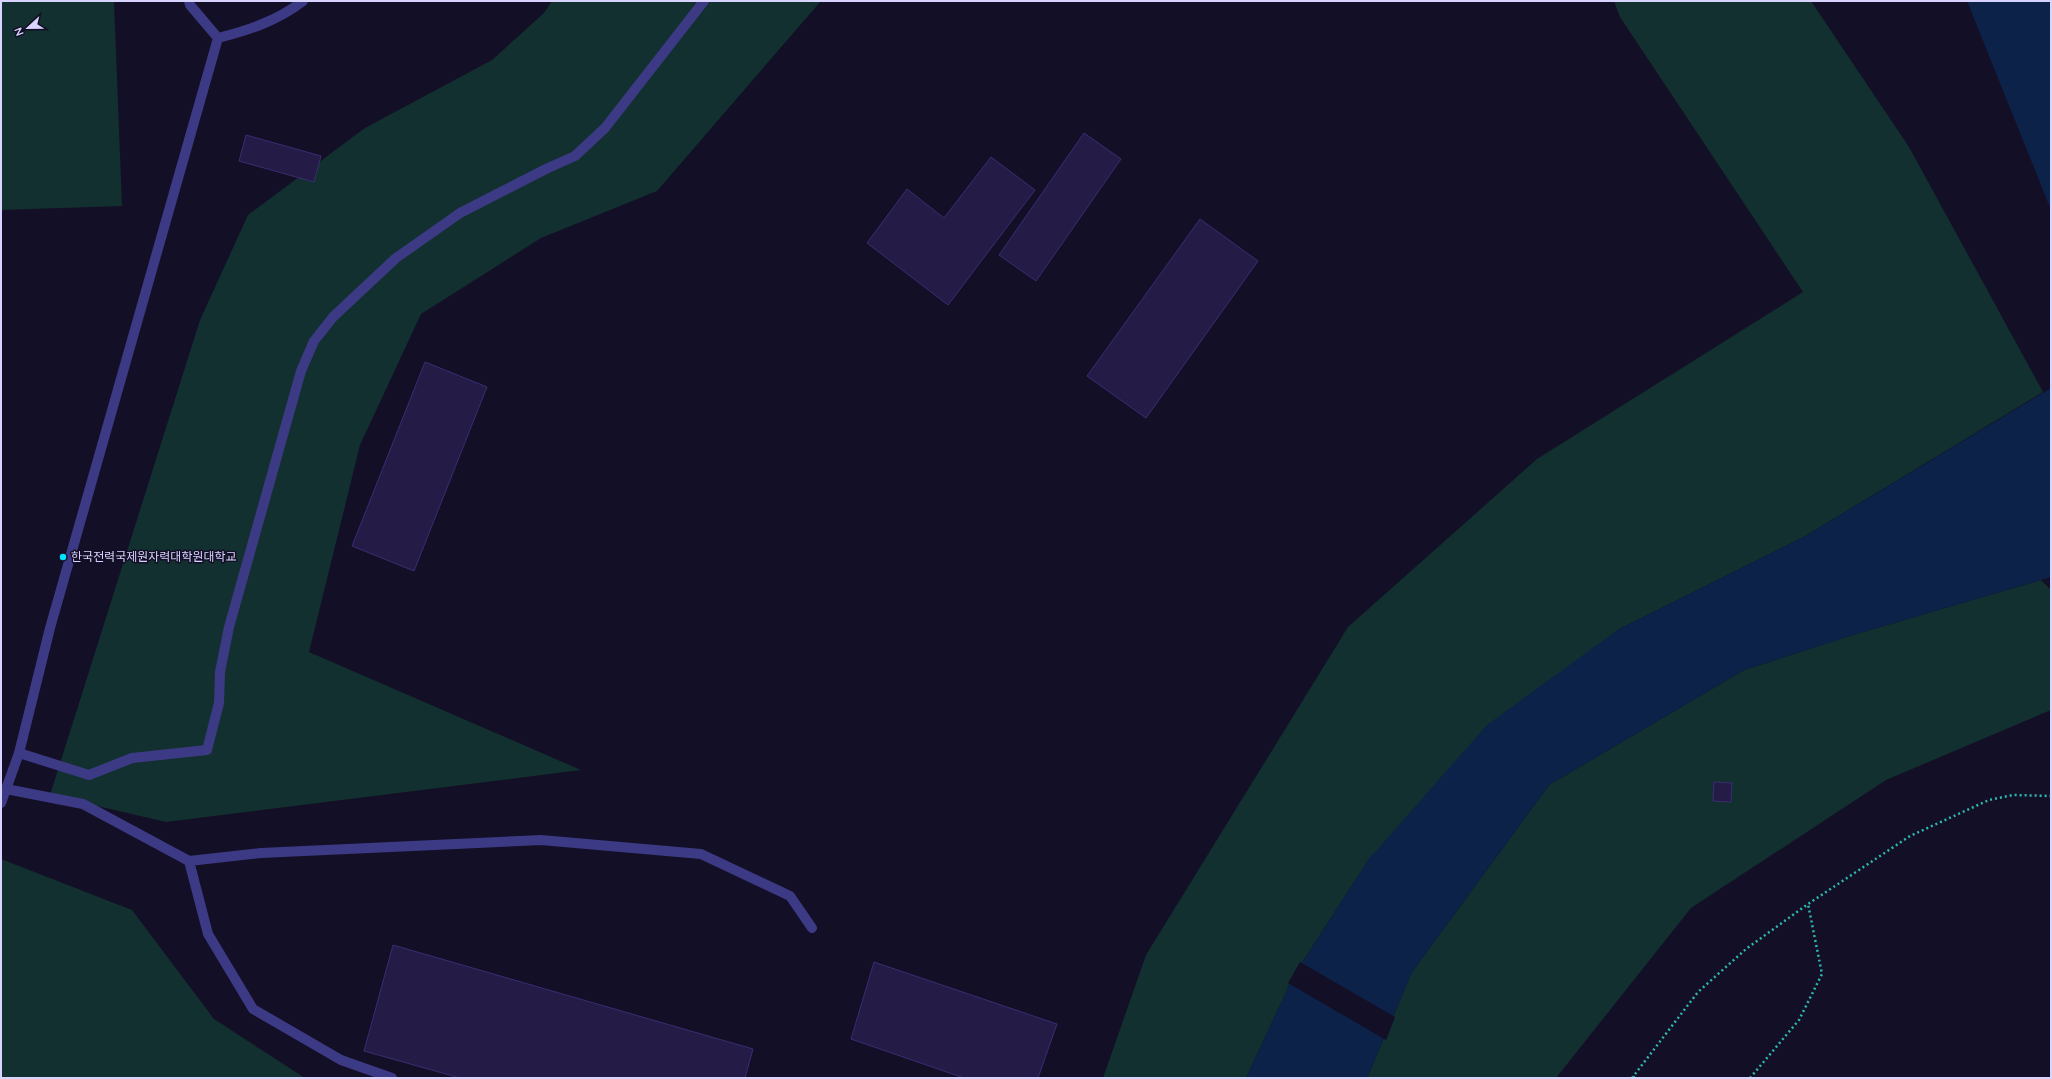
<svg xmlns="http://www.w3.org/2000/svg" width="2052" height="1079" font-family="Quicksand,'Noto Sans KR',sans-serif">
<rect width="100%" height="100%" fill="#130f26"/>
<path fill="#12302f" d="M1,1H114L122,206L1,210Z
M552,1H821L657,191L541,238L421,314L360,445L309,652L581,770L166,822L50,795L200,320L248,215L365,128L492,60L544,13Z
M1614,1H1811L1909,147L2043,392L1807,535L1619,629L1369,859L1294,975L1246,1078H1103L1146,955L1348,627L1537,459L1803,292L1620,17Z
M2041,580L2051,590V710L1886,780L1691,908L1556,1078H1367L1412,972L1549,785L1744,670L1853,635Z
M1,859L132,910L214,1019L305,1078H1Z"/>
<path fill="#0c2248" d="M1967,1H2051V210Z
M2051,388V577L1853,635L1744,670L1549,785L1412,972L1367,1078H1246L1294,975L1369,859L1487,725L1619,629L1807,535Z"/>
<path fill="#130f26" d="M1300,962L1395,1017L1386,1040L1288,983Z"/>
<path fill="#241b47" stroke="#3b2d73" d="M1084,133L1121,159L1036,281L999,255Z
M246,135L321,156L314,182L239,161Z
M991,157L1035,190L948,305L867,243L907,189L944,218Z
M1200,219L1258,261L1146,418L1087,376Z
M425,362L487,387L414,571L352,546Z
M1714,782L1732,783L1731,802L1713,801Z
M393,945L753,1049L745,1078H460L364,1051Z
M874,962L1057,1024L1038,1078H964L851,1039Z"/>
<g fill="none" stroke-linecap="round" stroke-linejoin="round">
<path stroke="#2fb8b0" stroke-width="2.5" stroke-dasharray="2 3" stroke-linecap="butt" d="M1633,1077L1637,1078
M1632,1078L1698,992L1746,949L1808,904L1910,836L1989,800L2013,795L2051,796
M1750,1078L1799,1020L1822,974L1808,904"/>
<path stroke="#3d3a85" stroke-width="10" d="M189,1L190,5L218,38
M218,38C249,30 277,21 303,1
M19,753L89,775L132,758L207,750L219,703L220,672L229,627L301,371L314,341L333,317L396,258L460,213L548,168L575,156L605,128L704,1
M6,789L83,804L189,861L261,853L541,840L701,854L790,896L812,928
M1,803L19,753L50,628L218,38
M189,861L208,934L253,1009L341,1060L392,1078"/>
</g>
<circle fill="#00e5ff" stroke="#130f26" stroke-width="1.5" cx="63" cy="557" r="4"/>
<g text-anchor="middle" stroke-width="3" stroke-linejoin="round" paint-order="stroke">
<g font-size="12" fill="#d9d4ff" stroke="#130f26" text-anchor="start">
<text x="71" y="561">한국전력국제원자력대학원대학교</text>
</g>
</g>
<rect width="2052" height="1079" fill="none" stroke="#d9d4ff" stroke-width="4"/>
<g transform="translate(28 28) rotate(248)" stroke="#130f26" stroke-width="3" paint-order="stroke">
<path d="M0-3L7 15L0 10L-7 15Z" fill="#d9d4ff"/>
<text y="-6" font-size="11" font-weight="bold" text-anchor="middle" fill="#d9d4ff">N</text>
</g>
</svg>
